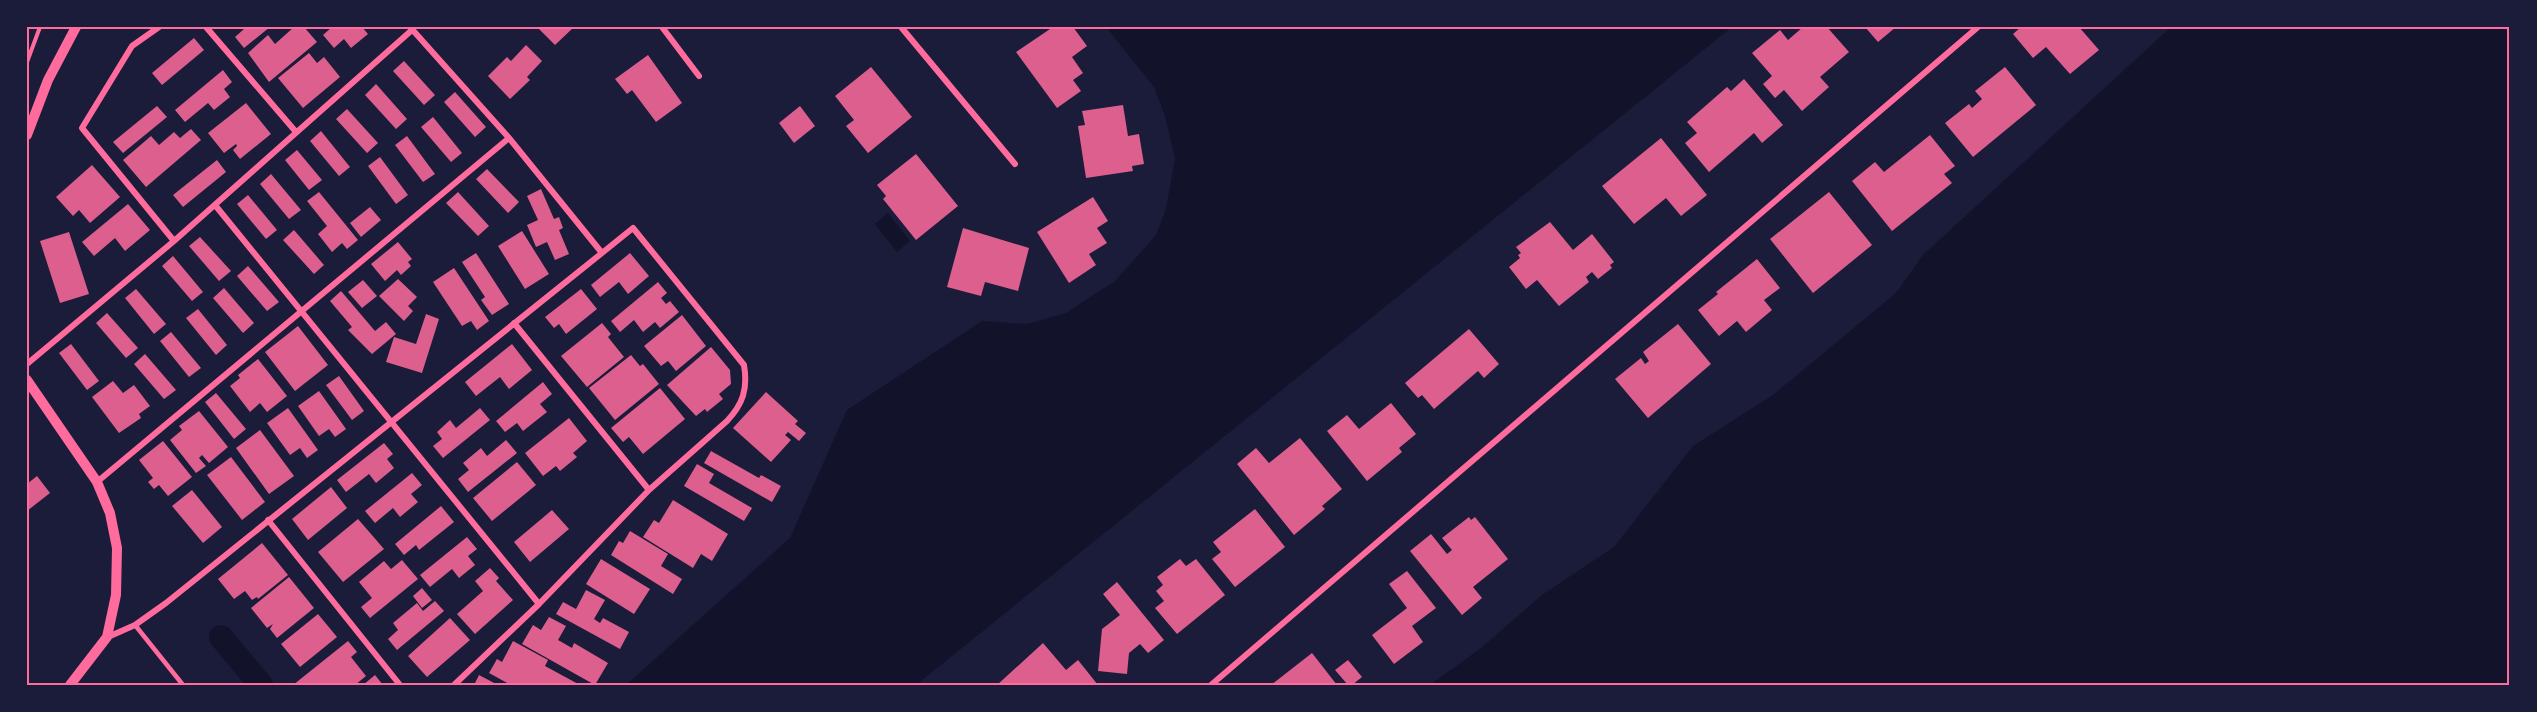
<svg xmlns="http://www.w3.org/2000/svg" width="2537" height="712" font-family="'Public Sans',sans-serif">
<rect width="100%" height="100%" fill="#1b1b3a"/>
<path fill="#12122b" d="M1106,27H1732L916,685H626L790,538L847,410L982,321L1027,324L1066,313L1115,281L1156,235L1166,209L1175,158L1165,116L1154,87Z
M2171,27H2510V685H1430L1481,648L1542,595L1614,547L1693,446L1773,395L1896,293L1923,255Z
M888,213L910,241L897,252L875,224Z"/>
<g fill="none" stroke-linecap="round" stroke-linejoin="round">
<path stroke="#12122b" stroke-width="24" d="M221,637L261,685"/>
</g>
<path fill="#dd5f8e" d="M242,27H270L244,48L235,37L244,29Z
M294,27H304L317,42L269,82L248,53L268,35L275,44Z
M332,27H362L368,34L351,48L344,39L334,48L323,35Z
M537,27H574L555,45Z
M1053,27H1073L1087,46L1072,57L1083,73L1073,80L1081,91L1057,108L1016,52Z
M1803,27H1827L1849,52L1820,77L1829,87L1802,111L1784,90L1775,98L1763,84L1772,76L1752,53L1780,30L1788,40Z
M1865,27H1896L1878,42Z
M2021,27H2079L2099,50L2070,74L2046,47L2033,58L2013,34Z
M194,38L204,50L162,85L152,73Z
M526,45L542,61L527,77L530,80L510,99L488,76L507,57L511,61Z
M309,53L317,63L324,57L340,77L303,108L278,78Z
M648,55L682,103L656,122L632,90L627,94L615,79Z
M404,61L435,95L424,105L393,71Z
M871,67L912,117L868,153L846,126L854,120L835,96Z
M2005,67L2036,105L1973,157L1945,123L1969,104L1972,108L1982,99L1975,91Z
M223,70L232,82L224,89L230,97L214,110L208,103L185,122L175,110Z
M1744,79L1783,125L1762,143L1754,133L1709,172L1685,143L1697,133L1687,122L1727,87L1731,91Z
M376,84L407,119L396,129L365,95Z
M455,92L486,127L475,137L444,102Z
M246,103L271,134L240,159L233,150L237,146L236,144L224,153L208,133Z
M1123,105L1128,136L1139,134L1144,164L1132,166L1133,171L1086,178L1078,126L1085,125L1082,111Z
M157,106L167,117L123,153L113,142Z
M800,106L815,126L794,143L779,123Z
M347,109L378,143L367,153L336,119Z
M433,117L462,153L451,162L421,127Z
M191,129L201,140L146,187L123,160L151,136L159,145L174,132L180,138Z
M321,131L350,167L339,176L310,141Z
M1930,135L1955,166L1944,174L1952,183L1892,231L1852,181L1875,162L1884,172Z
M407,136L435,174L423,182L395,145Z
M1661,138L1707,195L1681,216L1666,198L1634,224L1602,186Z
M297,150L322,180L309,190L285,160Z
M916,154L958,206L916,240L883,199L886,196L877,185Z
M380,157L408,195L396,204L368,166Z
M217,160L226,172L183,207L173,195Z
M92,165L120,197L90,223L79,210L73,216L56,197Z
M487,169L519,202L508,213L476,179Z
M271,174L301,210L289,219L260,184Z
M541,189L554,219L559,217L563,228L559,230L569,254L555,260L547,242L536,247L527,225L538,220L527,196Z
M319,192L358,240L347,249L342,243L332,252L318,234L327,226L307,201Z
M458,192L489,226L478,236L446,203Z
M1829,192L1872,245L1813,293L1770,239Z
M248,195L277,230L266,239L237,204Z
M1093,197L1108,221L1097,228L1107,243L1089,254L1096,265L1069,283L1037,232Z
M128,204L150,230L125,251L115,238L94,256L82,242Z
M370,207L381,220L361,237L350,223Z
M1550,222L1573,250L1592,234L1614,262L1610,265L1612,268L1598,279L1592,272L1586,277L1589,282L1559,306L1537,280L1526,289L1509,267L1520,258L1518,255L1521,253L1516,247Z
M963,228L1029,248L1018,291L985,282L981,296L947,287Z
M294,230L324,265L314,274L283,240Z
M522,231L549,274L525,289L498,246Z
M69,232L89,294L60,303L40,241Z
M200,237L231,271L219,281L189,246Z
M398,242L412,259L408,262L411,266L401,275L397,270L385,281L371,264Z
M476,253L509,304L492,315L481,300L485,297L462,262Z
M630,253L649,276L628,294L619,282L600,297L591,285Z
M173,256L203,292L192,301L162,266Z
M1757,259L1780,288L1764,300L1772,310L1746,332L1737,321L1719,336L1698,310L1718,294L1716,292Z
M248,266L279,302L267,311L237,276Z
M454,268L489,321L477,330L471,321L462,326L433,282Z
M398,279L417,297L408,306L413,311L404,321L379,296Z
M363,280L377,296L362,308L348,292Z
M658,282L667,293L661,298L666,304L670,301L679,312L660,328L655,322L643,332L634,320L620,332L611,321Z
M224,288L254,323L243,333L213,298Z
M136,289L166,324L154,334L125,298Z
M581,289L597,309L566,334L559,324L554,328L545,317Z
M341,291L375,331L386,322L396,334L372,354L348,330L352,327L330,301Z
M198,309L227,345L216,355L186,318Z
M107,313L138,348L126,358L96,323Z
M426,314L439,319L422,373L386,362L394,337L416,344Z
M682,315L706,346L676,371L668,361L661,366L644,346Z
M602,323L611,334L608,337L624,357L587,387L561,356Z
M1678,324L1711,364L1648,418L1615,379L1641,358L1645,364L1649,361L1643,352Z
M298,326L328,365L295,391L265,352Z
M1469,329L1499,364L1484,378L1478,371L1434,409L1422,395L1418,398L1405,383Z
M171,332L201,368L189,377L160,341Z
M71,344L99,381L87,390L59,353Z
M512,344L532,370L509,389L500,377L476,396L465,382Z
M711,347L730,370L731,384L719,394L723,399L707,412L705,409L696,416L667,385Z
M145,354L176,390L164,399L134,364Z
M631,355L640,366L643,364L659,384L615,420L589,388Z
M258,359L287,396L267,412L260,403L250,412L230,386L240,378L238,375Z
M339,376L364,411L352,420L326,385Z
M113,381L123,393L134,385L150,406L139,414L141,418L119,433L92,397Z
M543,382L552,394L540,404L547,412L523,431L517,423L505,432L496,421Z
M660,388L685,419L643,454L629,437L623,442L611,428Z
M319,391L346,429L335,437L329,429L319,436L298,406Z
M766,392L798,421L795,424L806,433L799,441L788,432L785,435L791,440L771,462L733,428Z
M216,393L246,429L234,439L205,402Z
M1391,403L1416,434L1399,448L1402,452L1367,481L1327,431L1347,415L1359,429Z
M288,408L318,450L307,458L300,448L290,455L267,423Z
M480,408L490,420L443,458L433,446L442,439L437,432L450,420L456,428Z
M199,411L228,447L209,463L202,455L199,458L206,466L196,473L170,440L182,430L179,426Z
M569,418L587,441L573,453L577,457L560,471L556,466L543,476L525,453Z
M260,430L294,476L269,494L236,448Z
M1300,438L1342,489L1322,506L1325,509L1294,535L1237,464L1256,448L1269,463Z
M506,440L517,453L468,492L458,479L469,470L463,463L481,448L487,456Z
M163,441L192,477L168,496L159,485L154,489L148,482L153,478L139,460Z
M384,443L393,454L387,459L394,468L376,483L369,474L346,492L337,480Z
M711,451L759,478L761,475L781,486L772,502L704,463Z
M231,457L265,502L242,520L207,475Z
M517,462L536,485L492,521L473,498Z
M697,464L714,474L709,483L752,508L744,521L684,486Z
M412,473L422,485L411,494L418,502L400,517L393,508L375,523L365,511Z
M37,476L50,493L27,511V484Z
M331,487L347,508L308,540L292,519Z
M192,490L222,527L203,543L172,506Z
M673,500L728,534L712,561L701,554L693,568L643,537L654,520L659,523Z
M441,506L454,522L419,550L416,545L404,555L395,544Z
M1255,509L1285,547L1235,587L1212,559L1221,552L1213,542Z
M552,510L569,529L530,562L514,542Z
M1469,517L1471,520L1475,517L1508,559L1473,587L1482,598L1462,615L1410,551L1431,534L1447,554L1452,550L1442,538Z
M358,519L384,549L343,582L318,552Z
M630,531L668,554L661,566L682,579L673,594L611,555L619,541L623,543Z
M467,537L477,549L468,556L475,565L459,578L452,569L430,587L420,575Z
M262,543L288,575L258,599L257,597L252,600L245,591L234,599L218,579Z
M601,559L650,589L634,614L586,584Z
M1180,559L1186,566L1196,559L1225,595L1177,634L1155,608L1164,601L1156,591L1163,585L1157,577Z
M402,560L418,579L370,618L361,607L372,598L359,582L384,561L391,569Z
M490,568L499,578L496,581L513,600L475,634L457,614L483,591L475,581Z
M1407,571L1436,608L1412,626L1423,642L1394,664L1372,635L1407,608L1389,584Z
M289,577L314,608L277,638L270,629L273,624L267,628L251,608Z
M1117,582L1164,640L1148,653L1140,644L1129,653L1127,674L1098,671L1102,629L1120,615L1103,594Z
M422,588L432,600L422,608L413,596Z
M586,590L605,600L594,619L600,623L603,618L629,632L620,649L556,614L563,602L576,609Z
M435,601L444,611L397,650L388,639L398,630L393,623L417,603L423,611Z
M318,614L337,637L300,667L281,644Z
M549,617L566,626L558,640L572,648L574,643L608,663L595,685L522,644L533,625L541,630Z
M450,618L470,640L427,677L408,656Z
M348,641L357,652L351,657L366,676L355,685H293Z
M513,641L548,660L545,666L580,685H511L489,673L497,659L502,662Z
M1043,643L1066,670L1078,660L1098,685H997Z
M1312,653L1337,685H1271Z
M1348,660L1362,677L1352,685H1348L1335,670Z
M375,675L383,685H363Z
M479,675L498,685H474Z"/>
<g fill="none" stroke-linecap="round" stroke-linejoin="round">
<path stroke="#ff6b9d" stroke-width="4" d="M27,62L40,27"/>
<path stroke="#ff6b9d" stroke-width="4.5" d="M135,625L183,685"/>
<path stroke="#ff6b9d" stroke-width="6" d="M159,27L132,46L82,128L174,241
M206,27L296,132
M410,27L509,138L602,253L633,228L744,365C748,389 743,404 727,421L649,490L539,604L454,685
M662,27L699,76
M901,27L1015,164
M215,205L539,604
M514,323L649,490
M27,364L174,241L412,30
M97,482L509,138
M268,520L400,685
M108,637L135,625L166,603L602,253
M1211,685L1978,27"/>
<path stroke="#ff6b9d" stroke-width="10" d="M27,135L48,80L76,27
M27,380L97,482L110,513L117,548L116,595L107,637L70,685"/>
</g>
<rect width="2537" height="712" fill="none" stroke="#1b1b3a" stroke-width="57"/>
<rect x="28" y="28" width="2480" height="656" fill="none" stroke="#ff6b9d" stroke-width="2"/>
</svg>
